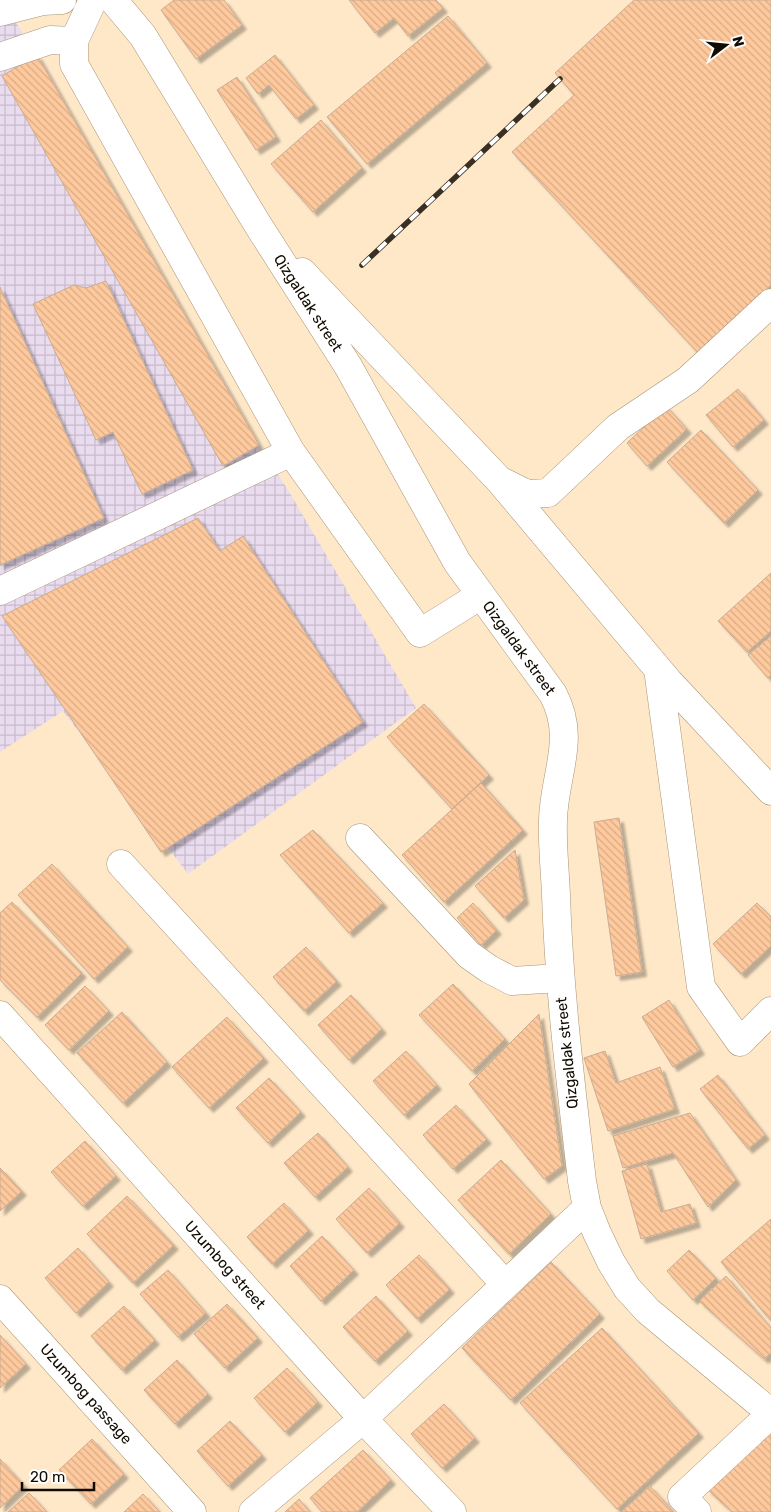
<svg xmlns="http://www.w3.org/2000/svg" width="771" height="1512" font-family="Rubik,sans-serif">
<defs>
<pattern id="industrial-grid" width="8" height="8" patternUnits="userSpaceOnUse" patternTransform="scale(1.25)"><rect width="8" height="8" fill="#eadcef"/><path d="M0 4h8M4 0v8" fill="none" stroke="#c8bbcb"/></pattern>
<pattern id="building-back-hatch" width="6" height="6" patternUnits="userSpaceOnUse" patternTransform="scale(1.25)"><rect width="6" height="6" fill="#fec99d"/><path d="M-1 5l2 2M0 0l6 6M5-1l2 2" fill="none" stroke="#d9ab86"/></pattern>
<filter id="shadow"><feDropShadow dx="4.5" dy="4.5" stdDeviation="1" flood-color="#0004"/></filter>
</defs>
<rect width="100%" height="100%" fill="#ffe8c8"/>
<path fill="url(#industrial-grid)" d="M13,18L37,55L259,445L288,490L416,708L188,874L63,711L0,752V21Z"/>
<path fill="url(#building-back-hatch)" stroke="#caac93" filter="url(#shadow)" d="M174,0H224L242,25L196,59L161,10Z
M349,0H436L443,8L408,36L394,18L375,33Z
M634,0H771V285L698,353L512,152L574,95L555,73Z
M448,16L487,63L367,164L327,117Z
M37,55L259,445L223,466L2,76Z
M275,55L314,105L296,119L269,85L258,94L246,78Z
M237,77L276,137L256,150L217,90Z
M321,120L362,168L313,212L271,164Z
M106,281L193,470L142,494L113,432L96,440L33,304L74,285L86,288Z
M0,287L104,518L0,565Z
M738,389L764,420L733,447L706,415Z
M666,406L687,429L647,466L627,443Z
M701,430L758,490L724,523L667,462Z
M198,518L220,551L243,536L363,722L161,852L2,616Z
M771,573V631L747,652L718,621Z
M771,636V675L768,678L748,655Z
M424,704L489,775L452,809L387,737Z
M481,783L523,830L444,902L402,855Z
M619,818L642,972L616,976L594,822Z
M313,830L383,903L349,933L280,855Z
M515,850L524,900L504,918L475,886Z
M52,864L128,947L94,979L18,895Z
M12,902L82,973L37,1017L0,980V913Z
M473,903L497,930L481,945L457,918Z
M757,903L771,917V946L741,974L713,944Z
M306,947L337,981L304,1011L273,977Z
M453,984L505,1039L472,1071L419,1015Z
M85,986L109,1011L69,1050L45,1025Z
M351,995L382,1029L349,1060L318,1025Z
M669,1000L700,1050L673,1067L642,1017Z
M122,1012L167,1062L123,1103L77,1053Z
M539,1014L562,1166L544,1179L469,1084Z
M227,1017L264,1058L209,1108L172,1067Z
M406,1051L437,1085L404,1115L373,1081Z
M605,1051L616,1083L660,1067L675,1109L608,1131L584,1058Z
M718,1075L765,1135L748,1149L700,1089Z
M269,1078L301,1112L268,1143L236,1108Z
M456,1105L487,1139L453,1169L423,1135Z
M690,1113L736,1180L708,1207L673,1153L623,1168L613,1136Z
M318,1133L348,1167L315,1197L284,1163Z
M85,1141L116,1176L83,1206L51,1172Z
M501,1160L551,1214L509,1254L458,1200Z
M647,1164L661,1212L690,1204L696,1223L641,1239L622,1171Z
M0,1168L22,1191L0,1211Z
M369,1188L400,1223L367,1253L336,1219Z
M127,1196L174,1245L133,1283L87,1234Z
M284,1203L309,1230L272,1264L247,1237Z
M771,1219V1321L721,1262Z
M322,1236L354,1270L321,1301L290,1266Z
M78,1248L109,1282L76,1313L45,1278Z
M689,1250L716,1278L693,1300L667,1271Z
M419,1255L450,1289L417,1319L386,1285Z
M551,1262L600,1314L511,1400L462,1348Z
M168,1270L206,1313L178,1337L140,1294Z
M726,1276L771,1328V1353L764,1359L699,1301Z
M376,1296L408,1331L375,1361L343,1327Z
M227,1304L258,1338L225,1368L194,1334Z
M124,1306L155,1340L122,1370L91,1336Z
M602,1328L699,1433L617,1509L520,1403Z
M0,1335L26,1364L0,1388Z
M177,1360L208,1394L175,1424L144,1390Z
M287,1368L318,1402L285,1432L254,1398Z
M444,1404L475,1438L442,1468L411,1434Z
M230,1421L262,1455L228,1486L197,1451Z
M765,1428L771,1434V1512H732L707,1489Z
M92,1439L124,1474L91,1504L59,1470Z
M363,1450L391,1480L357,1512H322L310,1498Z
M0,1459L24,1485L0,1508Z
M650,1486L674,1512H621Z
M29,1493L47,1512H8Z
M143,1494L160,1512H124Z
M299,1499L310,1512H285Z"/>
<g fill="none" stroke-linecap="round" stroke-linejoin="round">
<defs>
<path id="minor" d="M93,0L74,41V64L291,452L420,633L481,595
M113,0L143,36L258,225L348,366L457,562L553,694C577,739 554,774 553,820C552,845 555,870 556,895C559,991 571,1086 582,1181L587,1208L597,1233L611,1262L627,1288L648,1311L771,1413
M0,12L43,1L62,0
M0,57L50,40L74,41
M302,272L499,480L669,682L771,791
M503,482L527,494L548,493L618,427L688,380L771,303
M0,591L291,452
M658,669L701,987L740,1042L771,1011
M360,838L469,955L489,969L512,981L559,978
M121,864L505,1284
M0,1015L363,1419L452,1512
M0,1299L192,1512
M253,1512L363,1419L587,1208
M697,1512L682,1497L771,1414"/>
</defs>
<use href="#minor" stroke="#a89375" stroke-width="29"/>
<use href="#minor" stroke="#fff" stroke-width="28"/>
<defs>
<path id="rail" d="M362,265L560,79"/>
</defs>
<use href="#rail" stroke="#393023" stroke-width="5.5"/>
<use href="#rail" stroke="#fff" stroke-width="4" stroke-dasharray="11" stroke-linecap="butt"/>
</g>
<g text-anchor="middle" stroke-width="5" stroke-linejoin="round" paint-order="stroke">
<g font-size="15" fill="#120b02" stroke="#fff">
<text transform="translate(308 303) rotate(57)" y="5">Qizgaldak street</text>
<text transform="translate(519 648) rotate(54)" y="5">Qizgaldak street</text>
<text transform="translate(567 1053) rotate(-96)" y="5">Qizgaldak street</text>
<text transform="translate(225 1265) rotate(48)" y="5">Uzumbog street</text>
<text transform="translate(86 1394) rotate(48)" y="5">Uzumbog passage</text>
</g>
</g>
<g transform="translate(726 45) rotate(74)" stroke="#ffffff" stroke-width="4" paint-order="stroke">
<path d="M0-4L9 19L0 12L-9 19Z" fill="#120b02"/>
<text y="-8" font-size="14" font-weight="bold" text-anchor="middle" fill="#120b02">N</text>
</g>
<path d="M22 1482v8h72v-8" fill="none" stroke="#120b02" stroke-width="2.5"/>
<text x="30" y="1482" font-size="15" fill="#120b02" stroke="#ffffff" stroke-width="4" paint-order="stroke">20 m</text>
</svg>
